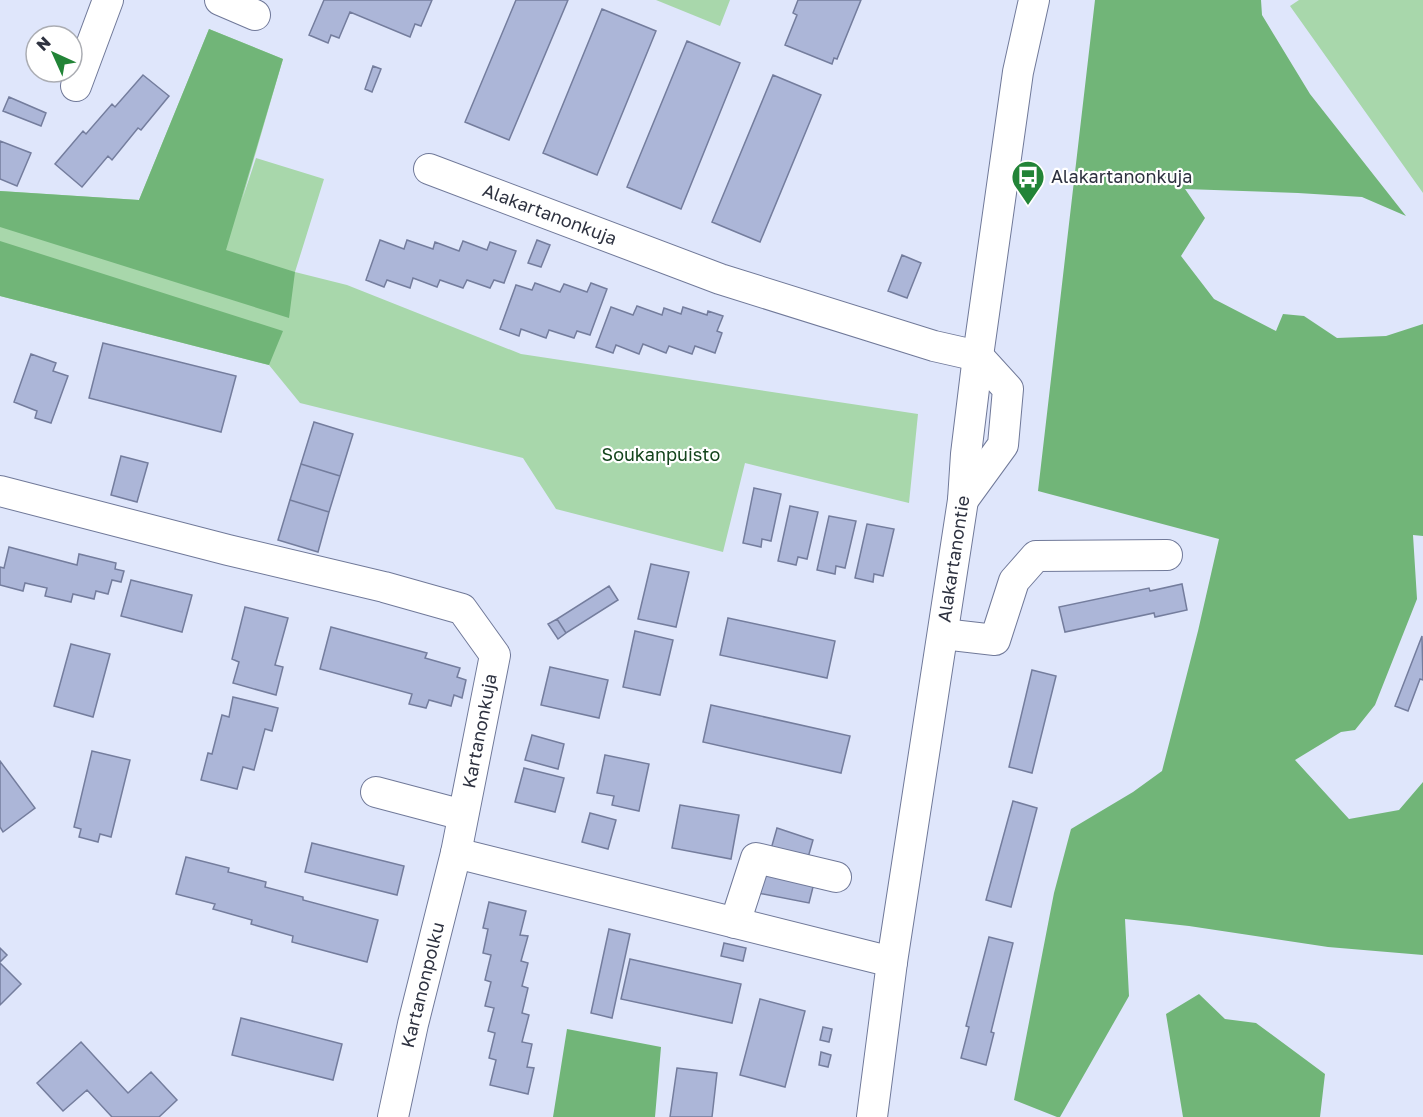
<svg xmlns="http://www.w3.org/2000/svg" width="1423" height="1117" font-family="'Golos Text',sans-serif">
<rect width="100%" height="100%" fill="#dfe6fb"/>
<path fill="#a8d7ab" d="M656,0H730L720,26Z
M1299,0H1423V193L1290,6Z
M209,29L283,59L242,200L256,158L324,179L295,272L347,285L521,354L918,414L909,503L745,463L723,552L556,509L523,458L300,403L269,365L0,296V191L139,200Z"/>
<path fill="#71b578" d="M1095,0H1261L1262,15L1310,94L1406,216L1362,197L1298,193L1185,189L1205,218L1181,256L1214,299L1276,331L1283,314L1304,316L1337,338L1386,336L1423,324V536L1413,535L1417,599L1375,705L1355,730L1341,732L1295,760L1349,819L1399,810L1423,782V955L1328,947L1189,926L1125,919L1129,996L1060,1117H1057L1014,1100L1054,893L1071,829L1133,792L1162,771L1198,631L1219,539L1038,491Z
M209,29L283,59L226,250L295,272L289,318L0,227V191L139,200Z
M0,241L283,331L269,365L0,296Z
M1199,994L1225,1019L1256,1023L1325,1074L1320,1117H1183L1166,1014Z
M567,1029L661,1047L655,1117H553Z"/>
<path fill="#acb6d8" stroke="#747d9d" stroke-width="1.5" d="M324,0H432L421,26L415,24L410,37L350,12L339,38L331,35L328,43L309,35Z
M516,0H568L509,140L465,122Z
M798,0H861L837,59L834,58L832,64L785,45L797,15L793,13Z
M602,9L656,31L597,175L543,153Z
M687,41L740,63L681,209L627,187Z
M373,66L381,69L372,92L365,89Z
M143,75L169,96L141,130L138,128L112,160L108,156L82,187L55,164L83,131L86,134L112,104L115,107Z
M773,75L821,95L760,242L712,222Z
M9,97L46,113L41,126L3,111Z
M0,141L31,153L17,186L0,179Z
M380,240L404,249L407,240L433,249L435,242L459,251L463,241L487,250L490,242L516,251L504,283L494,280L490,288L467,280L463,288L440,280L437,287L413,278L410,288L387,280L384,287L366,280Z
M537,240L550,245L541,267L528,263Z
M902,255L921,263L907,298L888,291Z
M535,283L560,292L564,284L587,292L591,283L607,289L590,335L577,331L574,338L549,330L546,338L521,329L519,336L500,329L516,285L532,290Z
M637,306L662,315L664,308L681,314L683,307L707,315L708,311L723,316L717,331L722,333L715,353L695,346L692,354L669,346L666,353L643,344L639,354L616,345L613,353L596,347L611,307L633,315Z
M103,343L236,376L221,432L89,398Z
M31,354L56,363L53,371L68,376L51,423L35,418L37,411L14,402Z
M314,422L353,434L340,476L301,464Z
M121,456L148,463L137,502L111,495Z
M301,464L340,476L329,512L290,500Z
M754,488L781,494L771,541L762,539L761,547L743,543Z
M290,500L329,512L318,552L278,540Z
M790,506L818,512L807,559L798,557L796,565L778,561Z
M829,516L856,521L845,568L836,566L835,574L817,570Z
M867,524L894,529L883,576L874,574L873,582L855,578Z
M9,547L77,565L79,554L116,563L115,569L124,571L121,582L112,580L108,594L96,591L94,599L73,594L71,602L45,596L47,588L25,583L23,591L0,585V567L4,568Z
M651,564L689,572L676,627L638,619Z
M131,580L192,595L182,632L121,616Z
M1182,584L1187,610L1155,617L1154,613L1065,632L1059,607L1149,588L1150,591Z
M609,586L618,600L566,633L557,619Z
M245,607L288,618L275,665L283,667L276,695L233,683L239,662L232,659Z
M728,618L835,641L827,678L720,655Z
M557,619L566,633L558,639L548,624Z
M331,627L427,653L425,658L460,668L457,677L466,680L462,698L454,695L451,706L429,700L426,708L409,704L412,694L320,669Z
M635,631L673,640L660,695L623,687Z
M1422,636L1423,680L1420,679L1408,711L1395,706Z
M71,644L110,654L93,717L54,706Z
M550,667L608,680L599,718L541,705Z
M1032,670L1056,676L1032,773L1009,767Z
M233,697L278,708L272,731L265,729L254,770L243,767L237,789L201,780L208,753L212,754L222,715L229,717Z
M711,705L850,736L841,773L703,742Z
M532,735L564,744L558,769L525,760Z
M92,751L130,760L111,837L100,834L98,842L79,837L81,829L74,827Z
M605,755L649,764L639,811L612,805L614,796L597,793Z
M0,761L35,808L3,832L0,827Z
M524,768L564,778L555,812L515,802Z
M1013,801L1037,808L1011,907L986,900Z
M680,805L739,815L731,859L672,848Z
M590,813L616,820L608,849L582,842Z
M777,828L813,840L807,861L771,849Z
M312,843L404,866L397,895L305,872Z
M186,857L229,868L228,872L266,882L265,887L303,897V900L378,920L367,962L292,942L293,936L251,924L252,920L213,909L215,904L176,894Z
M762,873L814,883L809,903L758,893Z
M489,902L526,911L520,935L528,936L521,961L528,963L522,986L528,988L522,1013L529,1015L522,1042L532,1044L527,1067L534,1068L528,1094L490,1085L496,1060L489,1058L495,1033L488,1031L494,1008L485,1006L491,982L485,980L491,955L483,953L488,929L483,928Z
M609,929L630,934L612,1018L591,1013Z
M989,937L1013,943L991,1032L994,1033L986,1065L961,1058L969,1027L966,1026Z
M724,943L746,948L743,961L721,956Z
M0,948L7,955L0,962Z
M630,959L741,984L732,1023L621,999Z
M0,963L21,984L0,1005Z
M760,999L805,1011L785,1087L740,1075Z
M241,1018L342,1044L333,1080L232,1055Z
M823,1027L832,1029L829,1042L820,1040Z
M81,1042L128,1093L151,1072L177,1100L159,1117H112L87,1090L63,1111L37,1083Z
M821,1052L831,1055L828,1067L819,1065Z
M677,1068L717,1073L712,1117H670Z"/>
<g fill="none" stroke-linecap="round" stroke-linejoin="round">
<defs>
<g id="minor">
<path d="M220,0L255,15"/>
<path d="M76,86L108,0"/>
<path id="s1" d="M429,169L720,279L934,346L978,356"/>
<path d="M0,491L228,550L384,587L462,609L495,655L456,853L413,1024L393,1117"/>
<path d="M963,500L1003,445L1008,389L978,356"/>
<path d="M943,634L995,640L1014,581L1036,556L1167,555"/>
<path d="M376,792L463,815"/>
<path d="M456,853L892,962"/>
<path d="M735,923L756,858L836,877"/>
<path id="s2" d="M872,1117L892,962L963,500L966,454L978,356L1018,72L1034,0"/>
</g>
</defs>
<use href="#minor" stroke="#707999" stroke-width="32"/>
<use href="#minor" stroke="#fff" stroke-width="30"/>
</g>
<defs>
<symbol id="bus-pin" viewBox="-11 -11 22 30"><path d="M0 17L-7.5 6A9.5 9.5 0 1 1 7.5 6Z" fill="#228437" stroke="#fff"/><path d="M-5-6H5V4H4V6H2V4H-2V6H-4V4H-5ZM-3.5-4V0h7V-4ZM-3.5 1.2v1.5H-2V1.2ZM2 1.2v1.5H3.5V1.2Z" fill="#fff"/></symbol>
</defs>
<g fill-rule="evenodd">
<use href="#bus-pin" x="1009" y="158" width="38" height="52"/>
</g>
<g text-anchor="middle" stroke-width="4.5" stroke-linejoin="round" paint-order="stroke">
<g font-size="18" fill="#2e3240" stroke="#fff" text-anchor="start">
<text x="1051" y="183">Alakartanonkuja</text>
</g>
<g font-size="18" fill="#2e3240" stroke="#fff">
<text dy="6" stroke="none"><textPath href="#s1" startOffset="129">Alakartanonkuja</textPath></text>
<text dy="6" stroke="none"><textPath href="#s2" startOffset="564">Alakartanontie</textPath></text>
<text transform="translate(480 731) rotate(-79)" y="6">Kartanonkuja</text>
<text transform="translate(423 985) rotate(-76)" y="6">Kartanonpolku</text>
</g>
<g font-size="18" fill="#13441c" stroke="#fff">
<text x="661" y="461">Soukanpuisto</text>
</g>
</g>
<g transform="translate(54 54) rotate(315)"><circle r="28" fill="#ffffff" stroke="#abadb3" stroke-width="1.5"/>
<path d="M0-4.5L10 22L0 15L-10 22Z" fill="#228437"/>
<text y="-9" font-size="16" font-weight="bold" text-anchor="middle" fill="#2e3240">N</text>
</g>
</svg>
